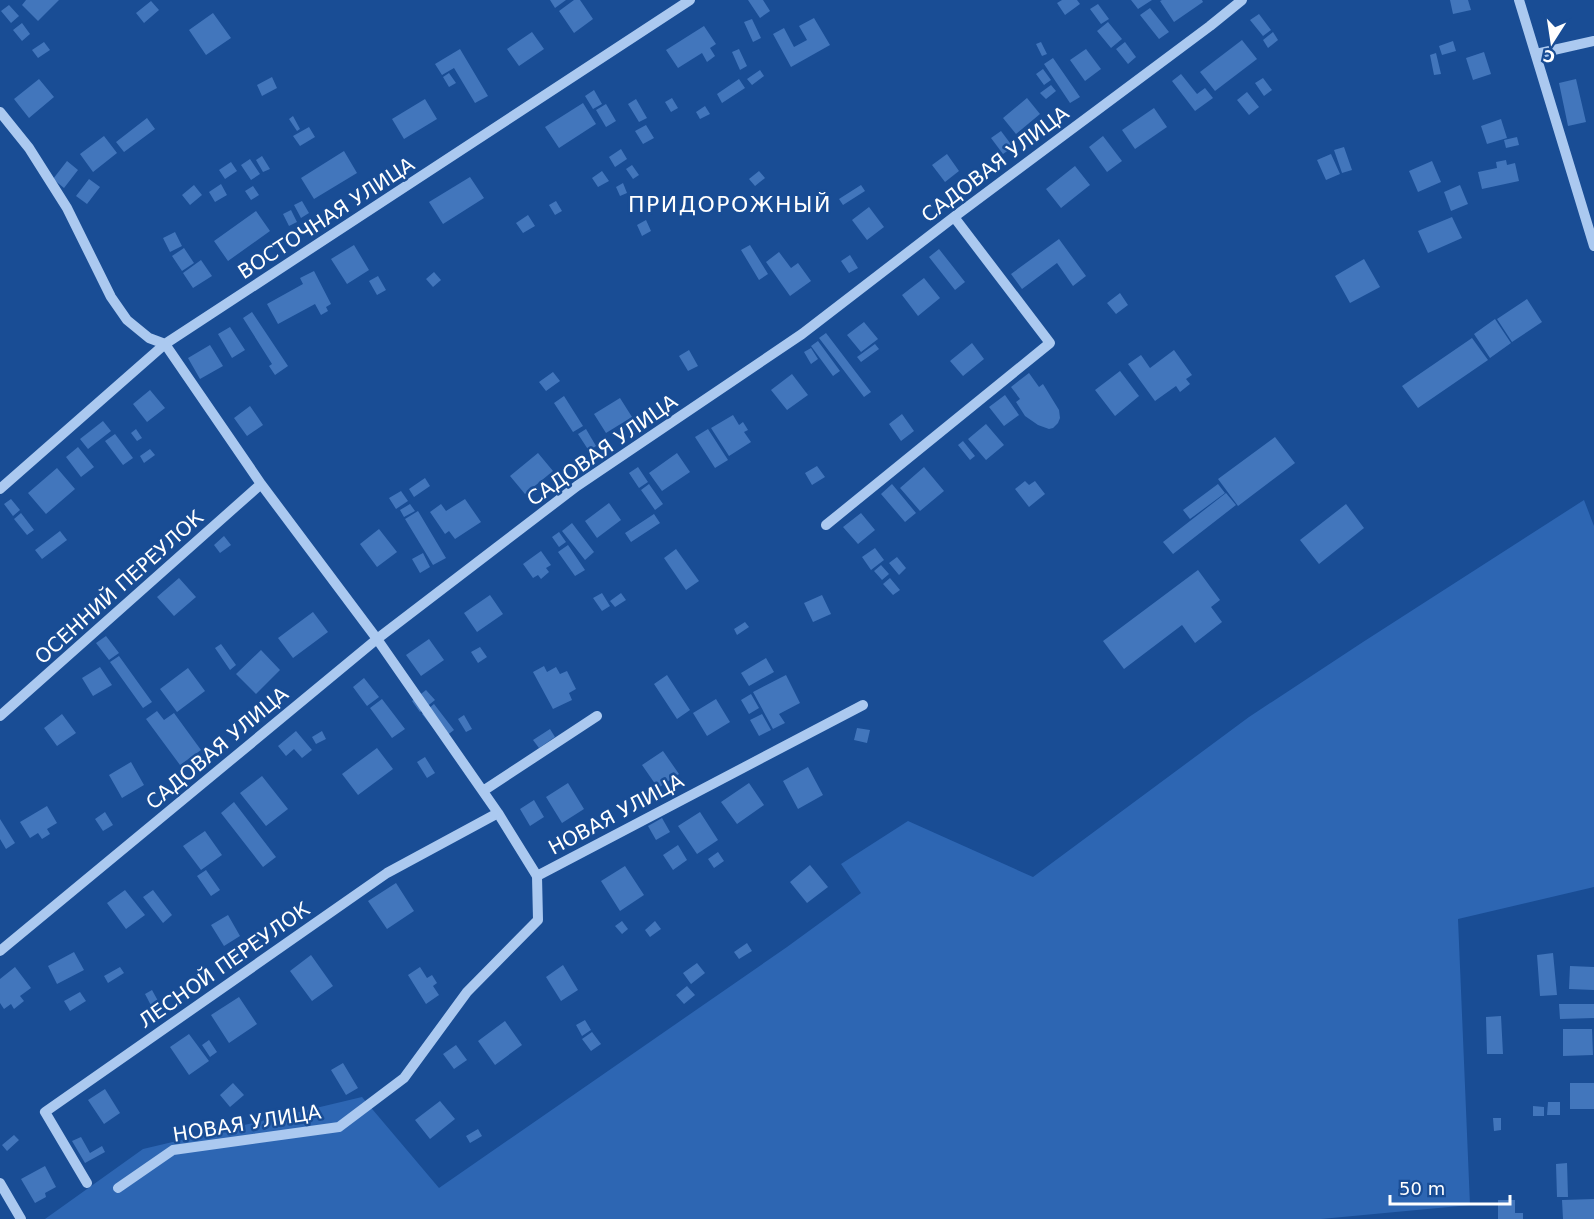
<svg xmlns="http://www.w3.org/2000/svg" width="1594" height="1219" font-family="'DejaVu Sans',sans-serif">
<rect width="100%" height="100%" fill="#194d95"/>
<path fill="#2d66b3" d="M1584,500L1594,526V887L1458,919L1470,1205L1321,1219H45L143,1149L362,1097L439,1188L787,947L861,893L841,864L908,821L1033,877L1249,717L1363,642Z"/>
<path fill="#4276bc" d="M26,0H59L38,21L22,5Z
M550,0H566L555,8Z
M574,0H580L593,19L574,33L559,11Z
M748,0H763L770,11L760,18Z
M1062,0H1077L1080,4L1065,15L1057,3Z
M1131,0H1152L1138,9Z
M1162,0H1202L1203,2L1174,22L1160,1Z
M1450,0H1468L1471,10L1453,14Z
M151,1L159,10L144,23L136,13Z
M1098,4L1109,19L1101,24L1090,9Z
M9,5L19,16L11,23L1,11Z
M1150,8L1169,32L1159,39L1140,15Z
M213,13L231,38L206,55L189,30Z
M1259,14L1271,30L1263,36L1250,20Z
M814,18L830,45L791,67L773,34L784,28L794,47L807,40L799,26Z
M752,19L761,38L753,42L744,22Z
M1108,22L1122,39L1111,48L1097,31Z
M22,23L30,34L22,41L13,30Z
M704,26L716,44L710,48L715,56L707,62L702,53L678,68L666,50Z
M532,32L544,49L519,66L507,49Z
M1273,32L1278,40L1268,48L1263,40Z
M1242,40L1257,59L1215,91L1200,72Z
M1453,41L1456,51L1442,55L1439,46Z
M44,42L50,50L38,58L32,50Z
M1041,42L1047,54L1042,56L1036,44Z
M1125,42L1136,57L1128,64L1116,49Z
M460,49L488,96L475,103L454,68L442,75L435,64Z
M739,49L747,66L740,70L732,52Z
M1086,49L1101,69L1085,81L1070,60Z
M1484,52L1491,74L1473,80L1466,58Z
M1436,53L1441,74L1434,75L1430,55Z
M1053,58L1080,97L1070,103L1044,64Z
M1043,69L1051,80L1044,85L1036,74Z
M760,70L764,76L752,85L747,79Z
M449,73L456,83L449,87L443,77Z
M1181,74L1197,94L1205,88L1213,98L1195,111L1172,81Z
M272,77L277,88L262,96L257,85Z
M1263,78L1272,90L1264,96L1255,83Z
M39,79L54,97L29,118L14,99Z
M739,79L745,88L722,103L717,94Z
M1576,79L1586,122L1568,126L1559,83Z
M1051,85L1056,91L1046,99L1040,93Z
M594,90L602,104L593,109L585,96Z
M1247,92L1259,107L1249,115L1237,100Z
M672,98L678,108L671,112L665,102Z
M1027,98L1040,114L1016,134L1003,118Z
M425,99L437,119L404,139L392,119Z
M636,99L647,118L639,122L628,104Z
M583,103L596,124L559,148L545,127Z
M606,104L616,121L606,127L596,110Z
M705,106L710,114L700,119L696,112Z
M1154,108L1167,127L1135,149L1122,130Z
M293,116L300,129L297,131L289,119Z
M147,118L155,129L124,152L116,142Z
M1501,119L1507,138L1487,144L1481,126Z
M646,125L654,138L643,144L635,131Z
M309,127L315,137L300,146L293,136Z
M1001,131L1013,147L1003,154L991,138Z
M104,136L117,153L93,172L80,154Z
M1103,136L1122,161L1107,172L1089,147Z
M1517,137L1519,145L1506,148L1504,140Z
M1344,147L1352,170L1342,173L1334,150Z
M621,149L627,159L615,167L609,157Z
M344,151L357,173L314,199L301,178Z
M947,154L959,171L945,182L932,165Z
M1331,154L1340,174L1326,180L1317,160Z
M262,156L270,169L263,172L256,160Z
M250,159L260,174L251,180L241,165Z
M1506,160L1507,165L1515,163L1519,181L1482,189L1478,172L1497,168L1496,162Z
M67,161L78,170L64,188L53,179Z
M1432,161L1441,182L1418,192L1409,171Z
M231,162L237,171L225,179L219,170Z
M632,165L639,175L633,179L626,169Z
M1075,166L1090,185L1061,208L1046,189Z
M602,171L609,181L598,187L592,178Z
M759,171L765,178L755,186L749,179Z
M470,177L484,198L443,224L429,202Z
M89,179L100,187L87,204L76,196Z
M623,183L627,193L620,196L616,187Z
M221,184L227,195L215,202L209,192Z
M194,185L202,195L190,205L182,195Z
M861,185L865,191L843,205L839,199Z
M1460,185L1468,204L1451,211L1444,192Z
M253,186L259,195L251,200L245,191Z
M302,201L309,213L301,218L294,205Z
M556,201L562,211L555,215L549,205Z
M869,207L884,227L867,240L852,220Z
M291,210L297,222L289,226L283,214Z
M256,211L270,231L228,261L214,241Z
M528,215L535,226L523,233L516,223Z
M1452,217L1462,238L1428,253L1418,231Z
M646,220L651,231L642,236L637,225Z
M175,232L182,246L170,252L163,238Z
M1059,239L1086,276L1073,286L1057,263L1022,289L1011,274Z
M354,245L369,270L347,284L331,259Z
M750,245L768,274L759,280L741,250Z
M184,248L194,263L182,271L172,256Z
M939,249L965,282L955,290L929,257Z
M779,252L791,268L798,263L811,281L790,296L766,262Z
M850,255L858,268L849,273L841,261Z
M1364,259L1380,287L1350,303L1335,276Z
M201,260L212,276L193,288L183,273Z
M314,271L331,304L326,307L328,311L321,315L315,304L278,324L267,304L303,284L300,278Z
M434,272L441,280L433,287L426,279Z
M378,276L386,290L377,295L369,281Z
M924,278L940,298L918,316L902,295Z
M1120,293L1128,305L1116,314L1107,303Z
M1527,299L1542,322L1512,342L1497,319Z
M252,312L288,366L275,375L269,366L272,364L243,318Z
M1495,319L1511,343L1490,358L1474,334Z
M864,322L878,339L861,352L847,335Z
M230,327L245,350L232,358L218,334Z
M826,333L871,392L864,397L819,338Z
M1472,338L1488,360L1418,408L1402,386Z
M818,341L840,371L833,376L811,346Z
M972,343L984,359L963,376L950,361Z
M875,344L879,349L861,362L857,357Z
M210,345L223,366L200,379L188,358Z
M811,348L818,359L811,364L804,352Z
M689,350L698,366L688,371L679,356Z
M1174,350L1192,375L1186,379L1190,384L1180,392L1176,386L1155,401L1128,364L1141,355L1150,368Z
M1120,371L1139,396L1115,416L1095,390Z
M553,372L560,381L546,391L539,382Z
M1029,373L1039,387L1043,384L1059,410L1060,418L1058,423L1053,428L1049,429L1038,425L1025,416L1016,402L1020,399L1011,387Z
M792,374L808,395L787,410L771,390Z
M150,390L165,408L147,422L133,404Z
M1005,395L1019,415L1004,426L989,407Z
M564,396L583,426L573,432L554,403Z
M620,398L632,417L606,433L594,414Z
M250,406L263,425L247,436L234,418Z
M902,414L914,431L901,441L889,424Z
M733,415L739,425L743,422L748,430L744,432L751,442L729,456L711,428Z
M103,421L111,431L88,449L80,439Z
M986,424L1004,445L986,460L968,439Z
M136,429L142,438L137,441L131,433Z
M586,429L596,446L589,451L578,434Z
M708,429L728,460L715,468L695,437Z
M115,434L133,458L123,465L105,441Z
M1275,437L1295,463L1238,506L1218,479Z
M963,441L975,456L970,460L958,445Z
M78,447L94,467L81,477L66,457Z
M150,449L155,455L144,463L140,456Z
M538,453L553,471L525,494L510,476Z
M677,453L690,472L662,491L649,473Z
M817,466L825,477L812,485L805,473Z
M638,467L648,482L639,488L629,473Z
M924,467L944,491L920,511L900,488Z
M57,468L75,489L46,514L28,493Z
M425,478L430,486L414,497L409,489Z
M1025,481L1029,485L1035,481L1045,494L1029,507L1015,489Z
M649,484L663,504L655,510L641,490Z
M892,484L916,513L905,522L881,494Z
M1218,484L1225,493L1190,519L1183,510Z
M401,491L408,501L396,509L389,498Z
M1226,493L1236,505L1173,554L1163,542Z
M11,499L20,510L13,516L4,504Z
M465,499L481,522L455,539L449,531L445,534L430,512L441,504L446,511Z
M609,503L621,520L597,538L585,521Z
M410,504L415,511L404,517L400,510Z
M1346,504L1364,528L1319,564L1300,540Z
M418,511L446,558L433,565L405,519Z
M21,513L34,530L27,535L14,519Z
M861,513L875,530L858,544L843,527Z
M654,514L660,523L631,542L625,533Z
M572,523L594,552L585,560L562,531Z
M379,529L397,552L377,567L360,544Z
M60,531L67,540L42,559L35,550Z
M559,532L566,542L559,547L552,537Z
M224,536L231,545L220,553L214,545Z
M568,545L585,570L575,576L558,552Z
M875,548L884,560L871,570L862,557Z
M676,549L699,581L686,590L664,558Z
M541,551L551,565L546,568L549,572L541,579L538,575L533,578L523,564Z
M423,553L430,567L420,573L412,559Z
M897,557L906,568L899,575L889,563Z
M881,565L889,574L882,580L874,571Z
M1198,570L1220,600L1211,607L1222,622L1195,643L1182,625L1124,669L1103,641Z
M179,578L196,597L174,616L157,597Z
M890,578L900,590L893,595L883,584Z
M602,593L610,606L602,611L593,598Z
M621,593L626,600L615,607L610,601Z
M490,595L503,614L477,632L464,613Z
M822,595L831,614L813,622L804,603Z
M313,612L328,632L293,658L278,638Z
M745,622L749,627L737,635L734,629Z
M106,636L119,653L109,660L96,643Z
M429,639L444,660L421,676L406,655Z
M221,644L236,665L230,670L215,648Z
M480,647L487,657L478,663L471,652Z
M261,650L280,670L256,694L236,674Z
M119,656L152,702L143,708L110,662Z
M766,658L774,672L749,686L741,673Z
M544,666L547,672L556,667L560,674L567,671L576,689L569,693L572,700L553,709L533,672Z
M100,667L112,685L93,696L82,678Z
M188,668L205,691L177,712L160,689Z
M667,675L690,710L677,719L654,684Z
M786,675L800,703L779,714L785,723L773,729L753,692Z
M364,678L379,697L367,706L353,687Z
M426,690L435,700L420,712L412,701Z
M751,694L759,708L749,714L741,700Z
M382,699L405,729L392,738L370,708Z
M716,699L730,722L707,736L693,713Z
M434,704L454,730L442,739L422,714Z
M157,711L164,720L174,713L201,750L180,765L146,719Z
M62,714L76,733L57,746L44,728Z
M762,714L771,730L759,736L750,720Z
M464,715L472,729L466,732L458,719Z
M857,728L870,730L867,743L854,740Z
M550,729L555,737L539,748L533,740Z
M296,731L312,750L302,758L294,749L286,756L278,746Z
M322,731L326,739L316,744L312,737Z
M377,748L393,769L358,795L342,774Z
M663,751L679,774L658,788L642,765Z
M425,757L435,773L427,778L417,762Z
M131,762L144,785L122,798L109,775Z
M808,767L823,795L798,809L783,781Z
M262,776L288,809L266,826L240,793Z
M568,783L584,809L562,823L546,797Z
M749,783L764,805L737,824L721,802Z
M534,800L544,817L530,826L520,809Z
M234,802L276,857L263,867L221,813Z
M47,806L57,823L47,829L50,834L42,839L38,833L30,838L20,822Z
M105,812L113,825L103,831L95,819Z
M700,812L718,840L697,854L678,826Z
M662,818L670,832L656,840L648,826Z
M0,819L15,843L6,849L0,839Z
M205,831L222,855L201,870L183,846Z
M678,845L687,860L673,870L663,855Z
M718,852L724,861L714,868L708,859Z
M810,865L828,887L807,903L790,882Z
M625,866L644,895L620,911L601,881Z
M206,870L220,890L211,896L197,876Z
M396,883L414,911L387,929L368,901Z
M125,890L145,915L126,929L107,903Z
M153,890L172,915L163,923L143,897Z
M228,915L240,936L224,946L211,925Z
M622,921L628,929L622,934L615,926Z
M655,921L661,929L650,937L645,930Z
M747,943L752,951L739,959L734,952Z
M74,952L84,970L57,984L48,966Z
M1553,953L1557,995L1540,996L1537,955Z
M311,955L333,986L312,1001L290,971Z
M697,963L705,973L691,984L683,973Z
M563,965L578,990L561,1001L546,977Z
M1570,966L1594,967V990L1569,989Z
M15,967L31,988L20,996L24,1001L14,1009L11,1004L4,1009L0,1003V979Z
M120,967L124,973L108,983L104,976Z
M420,967L427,978L432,975L437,983L433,986L439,995L426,1004L408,975Z
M687,986L695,995L684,1004L676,995Z
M152,990L163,1010L155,1013L145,994Z
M80,992L86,1001L70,1011L64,1001Z
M239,997L257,1024L229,1043L211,1015Z
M1559,1004H1594V1018L1560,1019Z
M1501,1016L1503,1054H1487L1486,1017Z
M585,1020L591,1030L582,1036L576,1025Z
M505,1021L522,1045L495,1065L478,1041Z
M1563,1029H1592L1593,1055L1563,1056Z
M592,1032L601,1044L591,1051L582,1039Z
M189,1034L209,1061L189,1075L170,1047Z
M209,1040L217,1052L210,1057L202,1045Z
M456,1045L467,1060L454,1069L443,1054Z
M343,1063L358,1088L346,1095L331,1070Z
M233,1083L244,1095L230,1107L220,1095Z
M1570,1083H1594V1109H1570Z
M105,1089L120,1113L104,1124L88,1100Z
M440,1101L455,1119L430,1139L415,1120Z
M1548,1102H1560V1115H1547Z
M1533,1106L1544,1107V1116H1533Z
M1493,1118H1501V1130L1494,1131Z
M478,1129L482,1136L470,1143L466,1136Z
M14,1135L19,1140L7,1151L2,1145Z
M81,1137L90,1153L102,1146L105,1152L85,1163L72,1141Z
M1567,1163L1568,1197H1557L1556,1164Z
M45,1166L56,1187L45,1193L46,1197L35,1203L21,1179Z
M1594,1199V1219H1563L1562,1200Z
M1498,1200H1515V1213H1523V1219H1498Z"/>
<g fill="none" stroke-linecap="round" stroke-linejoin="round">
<path stroke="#abc9f0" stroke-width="10" d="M1519,0L1594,246
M1536,54L1594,41
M0,112L29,148L67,208L111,297L127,320L149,338L165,344L261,484L377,639L498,813L537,876
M0,489L165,344L690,0
M826,525L1050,343L954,217
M0,716L261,484
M483,791L597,716
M0,951L377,639L577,486L802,334L954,217L1210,26L1242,0
M0,1183L21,1219
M87,1183L45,1112L387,873L498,813
M118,1188L173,1150L339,1127L404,1078L467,992L538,920L537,876L863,705"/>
</g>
<g text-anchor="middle" stroke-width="5" stroke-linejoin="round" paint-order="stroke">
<g font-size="20" fill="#fff" stroke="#194d95">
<text transform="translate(995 164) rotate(-37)" y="7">САДОВАЯ УЛИЦА</text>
<text transform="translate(326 218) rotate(-33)" y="7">ВОСТОЧНАЯ УЛИЦА</text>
<text transform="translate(602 450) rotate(-35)" y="7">САДОВАЯ УЛИЦА</text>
<text transform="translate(119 587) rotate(-42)" y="7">ОСЕННИЙ ПЕРЕУЛОК</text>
<text transform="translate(217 748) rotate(-40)" y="7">САДОВАЯ УЛИЦА</text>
<text transform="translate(616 814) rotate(-28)" y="7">НОВАЯ УЛИЦА</text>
<text transform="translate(224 965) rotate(-35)" y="7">ЛЕСНОЙ ПЕРЕУЛОК</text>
<text transform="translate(247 1123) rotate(-9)" y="7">НОВАЯ УЛИЦА</text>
</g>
<g font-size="22" letter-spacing="1.5" fill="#fff" stroke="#194d95">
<text x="730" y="212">ПРИДОРОЖНЫЙ</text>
</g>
</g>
<g transform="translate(1552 42) rotate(192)" stroke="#194d95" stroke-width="4.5" paint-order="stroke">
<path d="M0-4.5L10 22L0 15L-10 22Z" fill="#ffffff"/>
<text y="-9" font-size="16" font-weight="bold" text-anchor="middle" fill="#ffffff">С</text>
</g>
<path d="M1390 1195v9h120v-9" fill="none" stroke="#ffffff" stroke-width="3"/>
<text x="1399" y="1195" font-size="18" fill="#ffffff" stroke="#194d95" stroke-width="4.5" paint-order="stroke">50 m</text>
</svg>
